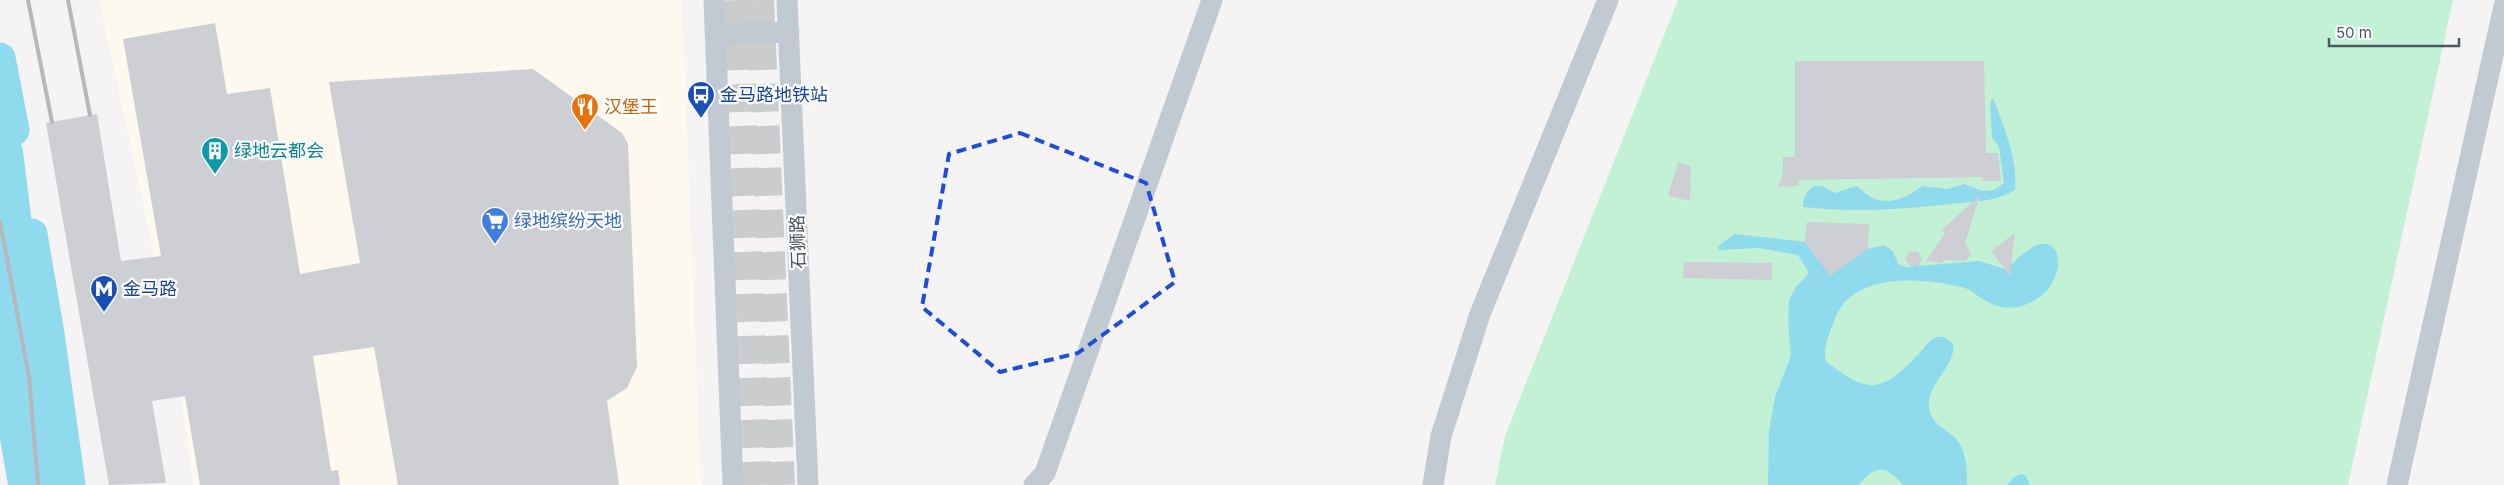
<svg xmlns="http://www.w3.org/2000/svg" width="2504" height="485" font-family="Inter,'Noto Sans SC',sans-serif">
<rect width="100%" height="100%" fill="#f5f3f3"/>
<path fill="#fdf9ef" d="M99,0H682L701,485H193L174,347Z"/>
<path fill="#c3f1d5" d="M1678,0H2453L2348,485H1495L1505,436Z"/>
<path fill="#90daee" d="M0,62L23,151L41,296L52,431L62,485H8L0,439Z
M1993,98C2004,128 2018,158 2015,190C1996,201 1980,201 1960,203C1906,209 1856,213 1803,207C1802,199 1808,185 1819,186C1824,186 1830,191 1835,193L1856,186C1861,188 1864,193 1869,196C1887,207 1907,198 1922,186L1947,189L1964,184L1983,191L1994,190L2004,183L1999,147L1992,138L1990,102Z
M1735,234L1868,249L1884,245L1893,251L1898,264L1906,267L1979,261L2005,269C2014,262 2025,251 2035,246C2066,232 2068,289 2027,304C2011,311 1995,308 1981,298C1976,295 1971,290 1965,288C1925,278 1851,270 1834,321C1830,333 1822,348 1826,361C1871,398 1884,391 1922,350C1929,342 1933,335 1944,337L1953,344C1957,365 1926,384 1929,408C1931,423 1944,428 1954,437C1967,450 1967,468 1967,485H1903C1886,466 1877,463 1859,485H1768L1769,430L1775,397L1791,356L1788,321L1789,300L1796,287L1809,273L1798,255L1759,248L1719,250L1718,246Z
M2021,474L2026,476L2030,485H2007L2014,477Z"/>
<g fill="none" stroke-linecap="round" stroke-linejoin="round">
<path stroke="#90daee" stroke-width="31" d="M0,58L14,130
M32,234L49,334L70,485"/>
</g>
<path fill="#cdcfd5" d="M215,23L227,94L270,88L300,274L360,263L329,82L533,69L622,133L628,144L637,367L627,388L607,401L619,485H398L374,347L313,356L331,471L338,470L340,485H200L185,396L152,401L166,483L109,485L46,123L97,114L121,261L161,256L123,39Z
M1795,61H1984L1986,153H1998L2001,181H1982V177L1799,180V186L1778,187L1783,174V157H1795Z
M1678,162L1691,166L1690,201L1668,196Z
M1980,195L1965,243L1971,254L1966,261L1944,260L1942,263L1926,261L1945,233L1942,230Z
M1807,222L1869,224L1868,249L1830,276L1805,242Z
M2015,233L2010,276L1991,251Z
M1918,251L1922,259L1918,266H1910L1905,259L1909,252Z
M1684,262L1772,263V280L1683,278Z"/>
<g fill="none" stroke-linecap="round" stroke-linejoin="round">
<path stroke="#caccce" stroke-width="28" stroke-dasharray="28 14" stroke-linecap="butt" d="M738,0L757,485
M760,0L781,485"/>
<path stroke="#c1cad2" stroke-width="21" d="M714,0L733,485
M787,0L808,485
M715,34L789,32
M1034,485L1045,473L1212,0
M1433,485L1441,436L1480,314L1608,0
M2397,485L2504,6"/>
<path stroke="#b5b8bd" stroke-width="4" d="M28,0L52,122
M68,0L90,115
M0,221L29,377L38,485"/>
</g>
<path fill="none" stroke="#1d4ed8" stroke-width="4" stroke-dasharray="10 6" stroke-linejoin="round" d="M1020,133L1146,183L1175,282L1078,353L1000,372L922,307L949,154Z"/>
<defs>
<symbol id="bus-pin" viewBox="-11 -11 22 30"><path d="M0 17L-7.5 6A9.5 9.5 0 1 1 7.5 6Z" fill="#1a4fb4" stroke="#fff"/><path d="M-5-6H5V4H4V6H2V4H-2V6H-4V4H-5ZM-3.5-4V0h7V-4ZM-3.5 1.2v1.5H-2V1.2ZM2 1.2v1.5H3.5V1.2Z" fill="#fff"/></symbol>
<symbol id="restaurant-pin" viewBox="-11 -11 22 30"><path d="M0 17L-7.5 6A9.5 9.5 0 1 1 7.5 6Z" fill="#e8710a" stroke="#fff"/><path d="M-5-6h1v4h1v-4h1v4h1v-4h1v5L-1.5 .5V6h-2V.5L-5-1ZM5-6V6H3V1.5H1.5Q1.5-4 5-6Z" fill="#fff"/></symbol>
<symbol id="building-pin" viewBox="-11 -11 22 30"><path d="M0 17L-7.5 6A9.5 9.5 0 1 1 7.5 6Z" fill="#0f9aa8" stroke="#fff"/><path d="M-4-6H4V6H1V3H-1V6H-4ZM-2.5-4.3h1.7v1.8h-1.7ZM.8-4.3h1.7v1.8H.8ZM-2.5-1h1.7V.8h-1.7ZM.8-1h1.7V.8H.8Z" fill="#fff"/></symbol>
<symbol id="supermarket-pin" viewBox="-11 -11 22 30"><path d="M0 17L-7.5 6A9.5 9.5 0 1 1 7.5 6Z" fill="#3f7fe0" stroke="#fff"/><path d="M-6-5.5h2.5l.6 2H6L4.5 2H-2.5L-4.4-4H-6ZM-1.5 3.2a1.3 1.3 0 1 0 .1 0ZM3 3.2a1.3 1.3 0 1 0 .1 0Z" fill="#fff"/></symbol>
<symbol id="metro-pin" viewBox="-11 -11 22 30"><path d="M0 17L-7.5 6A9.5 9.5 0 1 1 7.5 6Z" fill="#1a4fb4" stroke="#fff"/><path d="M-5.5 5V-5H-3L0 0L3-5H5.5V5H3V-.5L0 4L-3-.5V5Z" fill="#fff"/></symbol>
</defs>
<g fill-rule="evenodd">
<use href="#bus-pin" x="685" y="79" width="32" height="43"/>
<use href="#restaurant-pin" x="569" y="91" width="32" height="43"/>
<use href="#building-pin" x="199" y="135" width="32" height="43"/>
<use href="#supermarket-pin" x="479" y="205" width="32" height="43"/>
<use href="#metro-pin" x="88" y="273" width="32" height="43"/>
</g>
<g text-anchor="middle" stroke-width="4.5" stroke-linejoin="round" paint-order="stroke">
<g font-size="18" fill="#164399" stroke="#fff" text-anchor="start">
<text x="720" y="101">金马路地铁站</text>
<text x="123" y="295">金马路</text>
</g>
<g font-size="18" fill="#c56008" stroke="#fff" text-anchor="start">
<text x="604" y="113">汉堡王</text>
</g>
<g font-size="18" fill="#0d838f" stroke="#fff" text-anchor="start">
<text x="234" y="157">绿地云都会</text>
</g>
<g font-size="18" fill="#366cbe" stroke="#fff" text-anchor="start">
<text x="514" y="227">绿地缤纷天地</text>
</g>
<g font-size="18" fill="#4a5661" stroke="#fff">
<text transform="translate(798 242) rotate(-92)" y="6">石狮路</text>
</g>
</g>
<path d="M2329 38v8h130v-8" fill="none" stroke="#4a5661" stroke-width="2.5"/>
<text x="2336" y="38" font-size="15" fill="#4a5661" stroke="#ffffff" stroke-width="4" paint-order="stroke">50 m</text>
</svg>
